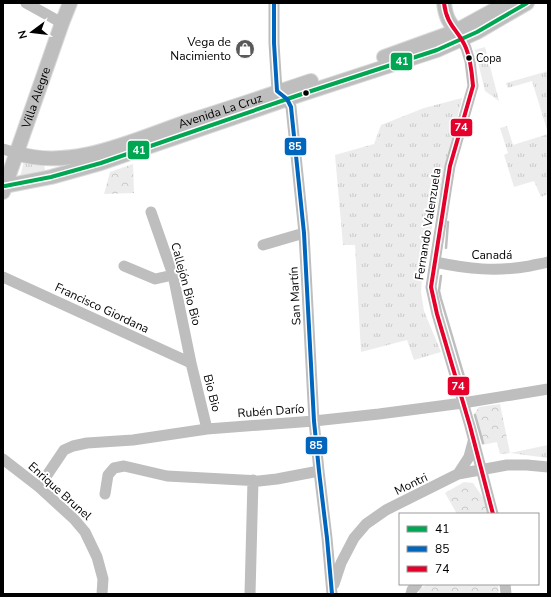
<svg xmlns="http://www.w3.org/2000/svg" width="551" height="597" font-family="'Nunito Sans',sans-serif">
<defs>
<pattern id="grass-tufts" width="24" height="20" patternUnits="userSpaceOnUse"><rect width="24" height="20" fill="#ececec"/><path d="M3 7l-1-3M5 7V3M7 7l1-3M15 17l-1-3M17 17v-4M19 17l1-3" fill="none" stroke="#c9c9c9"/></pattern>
<pattern id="forest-crowns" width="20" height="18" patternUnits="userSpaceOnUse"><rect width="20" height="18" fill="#ececec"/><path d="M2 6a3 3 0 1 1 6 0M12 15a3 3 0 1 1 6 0" fill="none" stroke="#c9c9c9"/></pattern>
</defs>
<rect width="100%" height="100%" fill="#fff"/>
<path fill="url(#grass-tufts)" d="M485,47L499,101L485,91L475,50Z
M548,71V133L532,81L508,88L506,83Z
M462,98L423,266L421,292L424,311L441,352L414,360L407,340L361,352L355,245H343L335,155L374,144L381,125L424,108Z
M507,126L513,145L548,134V194L541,197L534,181L514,187L504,155L508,153L500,128Z
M24,161L44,165L45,169L43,173L20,177Z
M548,445V458L510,453Z"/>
<path fill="url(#forest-crowns)" d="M133,164L134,193L104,194L110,172Z
M500,404L510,453L500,454L497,442L482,445L474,414L479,407Z
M464,482L473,483L484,499L488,514H457L445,493Z
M429,584H498L499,594H419L418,589Z"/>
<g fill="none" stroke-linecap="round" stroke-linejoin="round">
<path stroke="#bfbfbf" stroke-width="2.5" d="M446,248L448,222
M441,276L439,291L441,299L465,380
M475,415L483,443"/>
<defs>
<g id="major">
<path d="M444,3C446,20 450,23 460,36"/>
<path d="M384,57L456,31L507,3"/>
<path id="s1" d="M16,153C71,171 134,140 186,122C228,109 269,95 311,81"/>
<path d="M5,186L51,177L101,163L299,95L437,50L477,32L527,3"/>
<path id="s2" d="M3,192L62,23L70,3"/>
</g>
</defs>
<use href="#major" stroke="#dbdbdb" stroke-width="16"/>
<path stroke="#bebebe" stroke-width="11" d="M26,3L62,23
M274,3V43L277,91L287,99L291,107L304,233L314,421L319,471L327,538L332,594
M460,36L466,48L470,61L473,86L450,166L431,287L437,314L470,426L493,514
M3,149L16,153
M151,212L173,275L191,363L207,429
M263,245L304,233
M435,262C468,269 496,272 530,266C536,264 542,264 548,262
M124,266L155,279L173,275
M3,277L191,363
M3,459L39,487L74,519L85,532L97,557L103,579L102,594
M458,474L469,457L473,442
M39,487L64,450L73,446L87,443L133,440L207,429L314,421L379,414L463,403L548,389
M105,494L108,475L114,468L124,466L167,476L259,481L277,479L319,471
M334,584L341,563L354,538L366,524L386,510L458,474L507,465H527L548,467
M505,584L506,594
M250,594L253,480
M411,594L412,590L417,584"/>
<use href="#major" stroke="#bebebe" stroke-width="14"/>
<defs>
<path id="bus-1" d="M5,186L51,177L101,163L299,95L437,50L477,32L527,3"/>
<path id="bus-2" d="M274,3V43L277,91L287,99L291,107L304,233L314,421L319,471L327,538L332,594"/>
<path id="bus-3" d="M444,3C447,27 458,29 466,48C471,60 472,74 473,86L450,166L431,287L437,314L470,426L493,514"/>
</defs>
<use href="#bus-1" stroke="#fff" stroke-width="7"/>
<use href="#bus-2" stroke="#fff" stroke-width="7"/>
<use href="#bus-3" stroke="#fff" stroke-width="7"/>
<use href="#bus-1" stroke="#00a651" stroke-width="4"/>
<use href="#bus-2" stroke="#0065bd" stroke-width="4"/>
<use href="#bus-3" stroke="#e4002b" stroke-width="4"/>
</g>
<defs>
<symbol id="shop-disc" viewBox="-11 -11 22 22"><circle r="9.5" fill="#595959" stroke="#fff"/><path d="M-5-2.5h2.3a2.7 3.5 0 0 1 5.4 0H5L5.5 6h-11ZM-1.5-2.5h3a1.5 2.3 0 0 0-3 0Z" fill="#fff"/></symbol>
</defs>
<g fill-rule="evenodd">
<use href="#shop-disc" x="234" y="38" width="22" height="22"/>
</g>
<g fill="#000" stroke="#fff" stroke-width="1.5">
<circle cx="469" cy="58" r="3.5"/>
<circle cx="306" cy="93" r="3.5"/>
</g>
<g text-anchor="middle" stroke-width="4" stroke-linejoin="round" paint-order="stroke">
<g font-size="11" fill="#000" stroke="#fff" text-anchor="start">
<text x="476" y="62">Copa</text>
</g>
<g font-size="12" fill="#000" stroke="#fff" text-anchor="end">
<text x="231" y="46">Vega de<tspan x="231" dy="14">Nacimiento</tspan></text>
</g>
<g font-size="12" fill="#000" stroke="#fff">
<text dy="4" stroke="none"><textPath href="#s2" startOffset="100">Villa Alegre</textPath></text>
<text dy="4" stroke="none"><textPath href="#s1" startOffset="212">Avenida La Cruz</textPath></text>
<text transform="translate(428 224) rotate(-81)" y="4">Fernando Valenzuela</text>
<text x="492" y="259">Canadá</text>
<text transform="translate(186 284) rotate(75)" y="4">Callejón Bio Bio</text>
<text transform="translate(295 296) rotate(-93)" y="4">San Martín</text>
<text transform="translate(102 308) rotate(25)" y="4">Francisco Giordana</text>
<text transform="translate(212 393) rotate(76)" y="4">Bio Bio</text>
<text transform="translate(271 411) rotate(-4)" y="4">Rubén Darío</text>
<text transform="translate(411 484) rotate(-26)" y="4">Montri</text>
<text transform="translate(60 491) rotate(42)" y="4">Enrique Brunel</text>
</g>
</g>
<g stroke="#fff" stroke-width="1.5">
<rect x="390" y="52" width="23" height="19" rx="4" fill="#00a651"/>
<rect x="450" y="118" width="23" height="19" rx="4" fill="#e4002b"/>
<rect x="284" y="137" width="23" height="19" rx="4" fill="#0065bd"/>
<rect x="127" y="140" width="23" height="20" rx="4" fill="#00a651"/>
<rect x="447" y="376" width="23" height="20" rx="4" fill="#e4002b"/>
<rect x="305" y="436" width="23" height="19" rx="4" fill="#0065bd"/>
</g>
<g font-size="11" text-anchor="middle" font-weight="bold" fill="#fff">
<text x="402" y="65">41</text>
<text x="461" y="131">74</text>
<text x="295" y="150">85</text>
<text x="139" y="154">41</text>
<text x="458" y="390">74</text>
<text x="316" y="449">85</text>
</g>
<rect width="551" height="597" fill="none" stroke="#000000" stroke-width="8"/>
<rect x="399" y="513" width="140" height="72" fill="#ffffff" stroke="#999999"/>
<rect x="407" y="526" width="20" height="6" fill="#00a651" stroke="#999999"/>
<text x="435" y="533" font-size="12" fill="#000000">41</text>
<rect x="407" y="546" width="20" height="6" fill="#0065bd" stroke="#999999"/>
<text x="435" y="553" font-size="12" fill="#000000">85</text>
<rect x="407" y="566" width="20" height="6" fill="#e4002b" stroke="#999999"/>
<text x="435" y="573" font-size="12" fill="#000000">74</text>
<g transform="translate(32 32) rotate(255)" stroke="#ffffff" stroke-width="3" paint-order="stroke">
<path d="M0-3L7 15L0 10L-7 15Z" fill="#000000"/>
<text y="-6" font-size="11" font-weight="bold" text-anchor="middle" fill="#000000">N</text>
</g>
</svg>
